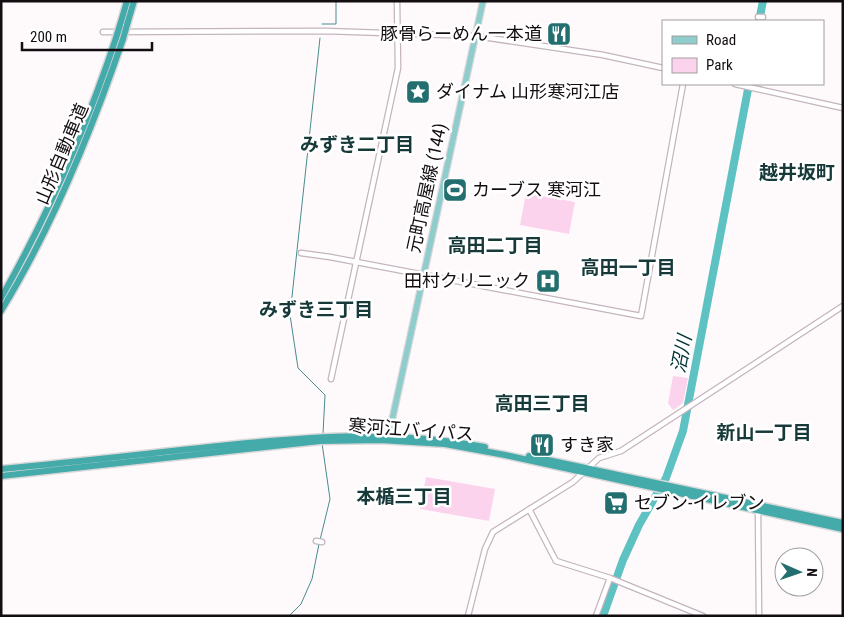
<svg xmlns="http://www.w3.org/2000/svg" width="844" height="617" font-family="'Roboto Condensed','Noto Sans JP',sans-serif">
<rect width="100%" height="100%" fill="#fefafc"/>
<path fill="#fcd3ed" d="M526,193L575,202L569,234L520,225Z
M673,376L688,378L683,403L673,410L668,403Z
M426,477L495,489L489,521L420,509Z"/>
<g fill="none" stroke-linecap="round" stroke-linejoin="round">
<path stroke="#488c8d" stroke-width="1" d="M322,24H336V1
M320,38L290,315L298,368L325,395L323,434
M320,540L330,499L322,443
M289,616L301,604L312,579L319,544"/>
<path stroke="#5ec2c2" stroke-width="8" d="M759,21L763,1
M603,616L623,560L639,525L666,478L683,431L749,84"/>
<defs>
<path id="minor" d="M758,17H763
M103,32L325,31L476,36L603,55L663,68
M735,84L843,108
M301,253L330,257L641,316L683,84
M331,379L398,68L397,1
M529,509L556,561L610,578L703,616
M758,511L759,616
M316,541L322,542
M468,616L485,549L493,532L573,482L599,458L621,451L843,306
M596,616L610,578"/>
<path id="major" d="M388,439L483,1"/>
<path id="highway" d="M120,25L127,1
M127,25L134,1
M1,298C48,215 86,129 116,38
M1,311C53,226 91,133 123,39
M529,456L843,523
M1,469C77,462 152,453 228,445C316,436 397,430 485,447
M1,476L320,441L380,440L445,444L505,455L843,529"/>
</defs>
<use href="#minor" stroke="#c4b4be" stroke-width="7"/>
<use href="#major" stroke="#d9d8d9" stroke-width="8"/>
<use href="#highway" stroke="#d9d8d9" stroke-width="9"/>
<use href="#minor" stroke="#fff" stroke-width="4.5"/>
<use href="#major" stroke="#8fcccc" stroke-width="5.5"/>
<use href="#highway" stroke="#4aa" stroke-width="6"/>
<defs>
<path id="highway-bridge" d="M116,38L120,25
M123,39L127,25"/>
</defs>
<use href="#highway-bridge" stroke="#d9d8d9" stroke-width="9" stroke-linecap="butt"/>
<use href="#highway-bridge" stroke="#4aa" stroke-width="6"/>
</g>
<defs>
<symbol id="restaurant-square" viewBox="-11 -11 22 22"><rect x="-9" y="-9" width="18" height="18" rx="4" fill="#236e6e" stroke="#fff"/><path d="M-5-6h1v4h1v-4h1v4h1v-4h1v5L-1.5 .5V6h-2V.5L-5-1ZM5-6V6H3V1.5H1.5Q1.5-4 5-6Z" fill="#fff"/></symbol>
<symbol id="sight-square" viewBox="-11 -11 22 22"><rect x="-9" y="-9" width="18" height="18" rx="4" fill="#236e6e" stroke="#fff"/><path d="M0-6L1.8-2.2L6-1.7L2.9 1.2L3.7 5.4L0 3.3L-3.7 5.4L-2.9 1.2L-6-1.7L-1.8-2.2Z" fill="#fff"/></symbol>
<symbol id="stadium-square" viewBox="-11 -11 22 22"><rect x="-9" y="-9" width="18" height="18" rx="4" fill="#236e6e" stroke="#fff"/><path d="M0-5a6.5 5 0 1 0 0 10a6.5 5 0 1 0 0-10ZM-3.5-1.8h7v3.6h-7Z" fill="#fff"/></symbol>
<symbol id="hospital-square" viewBox="-11 -11 22 22"><rect x="-9" y="-9" width="18" height="18" rx="4" fill="#236e6e" stroke="#fff"/><path d="M-5-5h3v3.5h4V-5h3V5h-3V1.5h-4V5h-3Z" fill="#fff"/></symbol>
<symbol id="supermarket-square" viewBox="-11 -11 22 22"><rect x="-9" y="-9" width="18" height="18" rx="4" fill="#236e6e" stroke="#fff"/><path d="M-6-5.5h2.5l.6 2H6L4.5 2H-2.5L-4.4-4H-6ZM-1.5 3.2a1.3 1.3 0 1 0 .1 0ZM3 3.2a1.3 1.3 0 1 0 .1 0Z" fill="#fff"/></symbol>
</defs>
<g fill-rule="evenodd">
<use href="#restaurant-square" x="545" y="20" width="28" height="28"/>
<use href="#sight-square" x="404" y="78" width="28" height="28"/>
<use href="#stadium-square" x="441" y="176" width="28" height="28"/>
<use href="#hospital-square" x="534" y="267" width="28" height="28"/>
<use href="#restaurant-square" x="528" y="431" width="28" height="28"/>
<use href="#supermarket-square" x="602" y="489" width="28" height="28"/>
</g>
<g text-anchor="middle" stroke-width="5" stroke-linejoin="round" paint-order="stroke">
<g font-size="18" fill="#130d11" stroke="#fff" text-anchor="start">
<text x="542" y="40" text-anchor="end">豚骨らーめん一本道</text>
<text x="436" y="98">ダイナム 山形寒河江店</text>
<text x="472" y="196">カーブス 寒河江</text>
<text x="530" y="287" text-anchor="end">田村クリニック</text>
<text x="560" y="451">すき家</text>
<text x="634" y="509">セブン-イレブン</text>
</g>
<g font-size="18" fill="#130d11" stroke="#fff">
<text transform="translate(62 154) rotate(-67)" y="6">山形自動車道</text>
<text transform="translate(427 188) rotate(-78)" y="6">元町高屋線 (144)</text>
<text transform="translate(411 430) rotate(4)" y="6">寒河江バイパス</text>
</g>
<g font-size="19" font-weight="bold" fill="#173939" stroke="#fff">
<text x="357" y="151">みずき二丁目</text>
<text x="797" y="179">越井坂町</text>
<text x="495" y="252">高田二丁目</text>
<text x="628" y="274">高田一丁目</text>
<text x="316" y="316">みずき三丁目</text>
<text x="542" y="410">高田三丁目</text>
<text x="764" y="439">新山一丁目</text>
<text x="404" y="503">本楯三丁目</text>
</g>
<g font-size="19" font-style="italic" fill="#013434" stroke="#fff">
<text transform="translate(681 354) rotate(-79)" y="7">沼川</text>
</g>
</g>
<rect width="844" height="617" fill="none" stroke="#130d11" stroke-width="5"/>
<rect x="662" y="20" width="162" height="65" fill="#ffffff" stroke="#a19ea0"/>
<rect x="672" y="36" width="25" height="8" fill="#8fcccc" stroke="#a19ea0"/>
<text x="706" y="45" font-size="15" fill="#130d11">Road</text>
<rect x="672" y="58" width="25" height="15" fill="#fcd3ed" stroke="#a19ea0"/>
<text x="706" y="70" font-size="15" fill="#130d11">Park</text>
<g transform="translate(799 572) rotate(92)"><circle r="24" fill="#ffffff" stroke="#a19ea0"/>
<path d="M0-4L9 19L0 12L-9 19Z" fill="#236e6e"/>
<text y="-8" font-size="14" font-weight="bold" text-anchor="middle" fill="#130d11">N</text>
</g>
<path d="M22 42v8h130v-8" fill="none" stroke="#130d11" stroke-width="2.5"/>
<text x="30" y="42" font-size="15" fill="#130d11" stroke="#ffffff" stroke-width="4" paint-order="stroke">200 m</text>
</svg>
